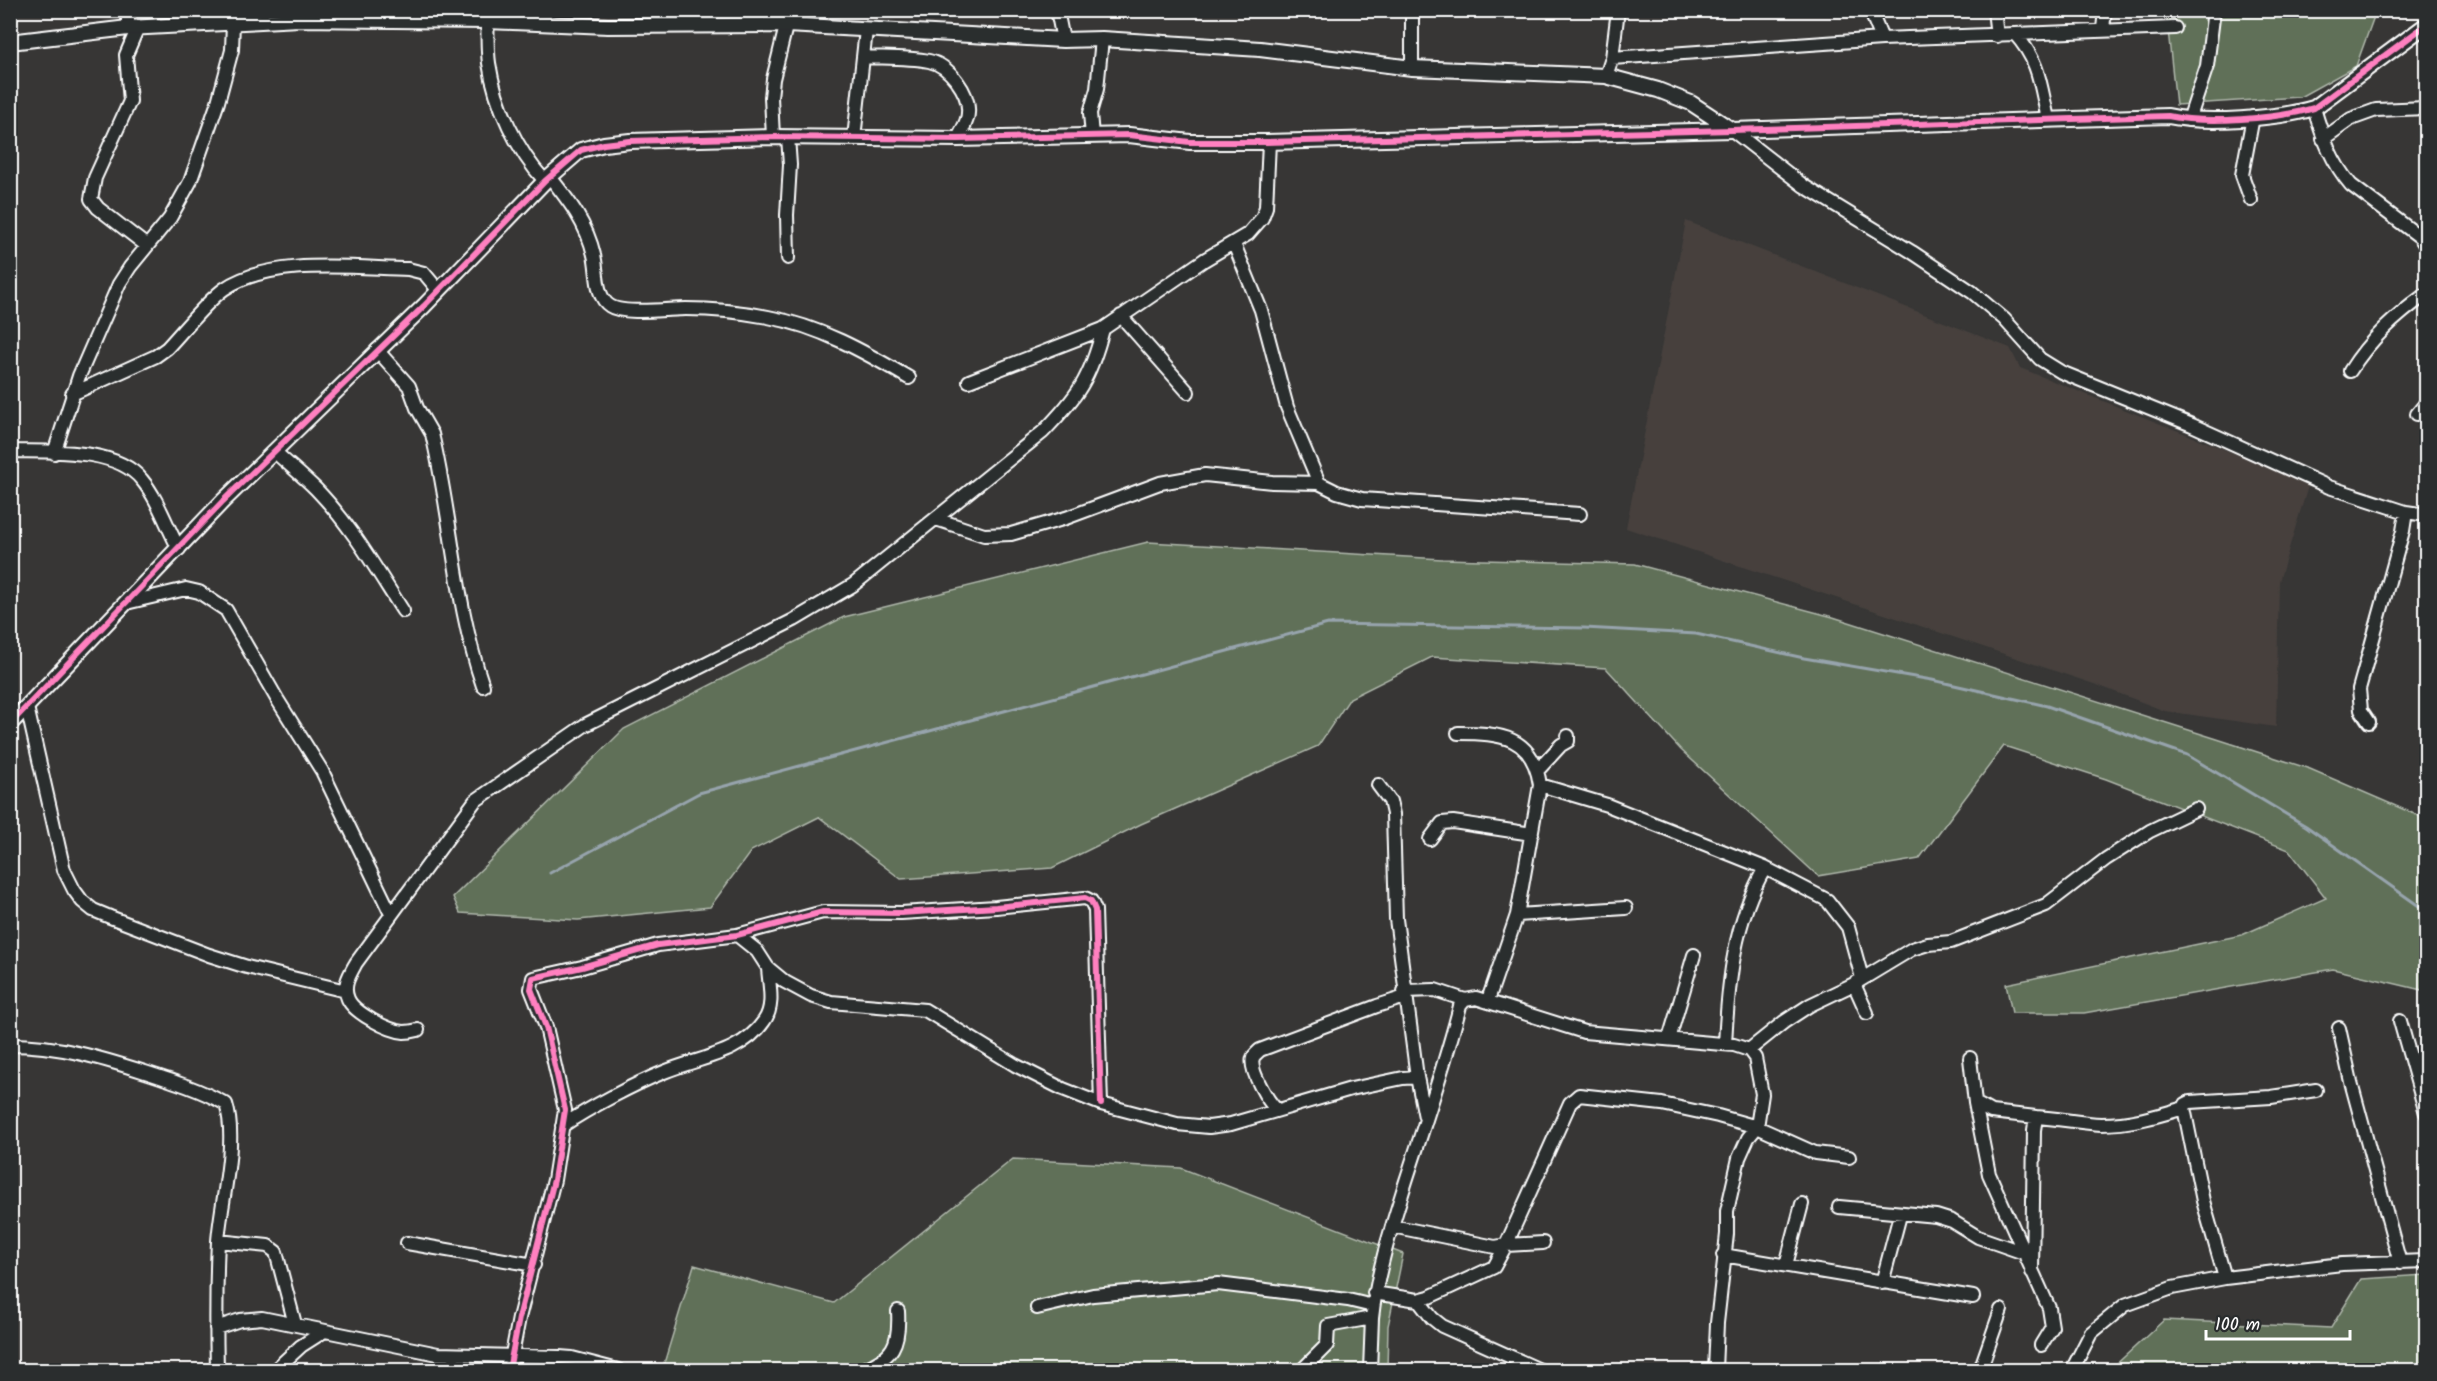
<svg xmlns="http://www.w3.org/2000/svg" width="2437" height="1381" font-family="Kalam,sans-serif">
<rect width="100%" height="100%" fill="#373635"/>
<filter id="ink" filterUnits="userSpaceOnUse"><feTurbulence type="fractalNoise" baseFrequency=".0167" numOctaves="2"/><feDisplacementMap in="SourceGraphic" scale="12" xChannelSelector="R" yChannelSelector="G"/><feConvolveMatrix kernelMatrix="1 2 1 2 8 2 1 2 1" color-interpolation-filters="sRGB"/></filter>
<g filter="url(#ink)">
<path fill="#47413e" d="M1686,221L2010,348L2020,368L2309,483L2279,581L2276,727L2165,711L2097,685L1626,528Z"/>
<path fill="#607059" stroke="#b0b8ac" stroke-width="1.5" d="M2166,11H2376L2356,66L2300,97L2176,105Z
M1148,542L1442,559L1635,564L1833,617L2214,738L2310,769L2426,819V991L2333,969L2084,1013H2012L2006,984L2242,935L2326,898L2289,850L2106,779L2004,746L1919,859L1818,876L1681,750L1606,668L1432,657L1350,698L1318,746L1141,824L1052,868L901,879L819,817L751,851L710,907L578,920L460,913L453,897L624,729L844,617Z
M1013,1159L1181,1168L1403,1254L1388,1326L1387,1370H662L694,1265L834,1303Z
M2426,1275V1370H2331L2317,1366H2203L2199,1370H2110L2164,1320L2331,1328L2361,1279Z"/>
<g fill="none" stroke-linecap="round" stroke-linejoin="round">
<path stroke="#97a4ad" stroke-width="3" d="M550,873L699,793L1328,624L1584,628L1696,634L1804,658L1932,680L2047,706L2187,755L2306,826L2426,911"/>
<defs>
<path id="minor" d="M128,10V28
M1057,10L1063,40
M1870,10L1882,39
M1994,10L1997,36
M487,21C488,35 487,49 489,63C495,104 517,151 545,181
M138,27L126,55L130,101L95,178L91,199L98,208L147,246
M2103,29L2105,10
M2015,34C2040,62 2040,84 2048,119
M864,57C885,58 908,57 929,61C949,65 970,93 968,113C968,122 961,131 958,139
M1612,58L1882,39L2175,28
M1412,68V10
M1606,76L1612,58L1618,10
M2314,108C2322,136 2332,163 2351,185L2420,237L2426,246
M2189,120L2207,66L2214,10
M1732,130L1804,186L1912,252L1972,292L2004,319L2040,359L2061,372L2192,425L2329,487L2406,512L2426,515
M1092,136L1090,113L1097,89L1102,39
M773,137L771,97L773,79L790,10
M788,137L790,165L787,215L788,258
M854,138L866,30
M2323,139L2351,119L2376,110L2426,108
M550,177C569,201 587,224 594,255C598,270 595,297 610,306C623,315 669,309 686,309C713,309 742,312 768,317C819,326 865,352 909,378
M2251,200L2242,175L2253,117
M1234,244L1261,310L1287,407L1319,483
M1121,316L1188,392
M377,350L409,386L417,408L432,434C452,517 455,605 483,686
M2350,371C2370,339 2396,316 2426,294
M969,381L1103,329L1204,260L1248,234L1262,218L1266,207L1269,142
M72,394L156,356L167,348C183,331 206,302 224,289C270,257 355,268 408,269L424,273L439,291
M2417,414L2426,403
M10,451C48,452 116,447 142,480C158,499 167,527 179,549
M274,451C288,464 303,476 316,489C351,525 376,569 403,611
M54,453L79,376L119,284L130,267L170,218L190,182L218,102L232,50L233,22
M936,519L984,535L1011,534L1066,518L1160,483L1205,475L1272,482L1319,483L1337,492L1362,499L1580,514
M126,603L186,589L199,592L226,610L277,699L322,771L391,914
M27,707L64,870L74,890L82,901L93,910L110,917L209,955L247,967L346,991
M2369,722L2361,710L2359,689L2403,531L2406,512
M1458,733C1501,733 1533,736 1540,785L1517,915
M1538,770L1561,745L1568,741V736
M1378,785L1390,801L1393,814L1396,919L1417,1077
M1540,785L1607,805L1765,868L1827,900L1848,927L1862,978
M1430,839L1442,823L1453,822L1532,834
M737,935L757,951L768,968L785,982L811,996L831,1002L925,1010L1015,1065L1063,1089L1101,1104L1177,1124L1209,1127L1231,1124L1351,1089L1403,1078L1417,1077L1425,1117
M1854,984L1867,1013
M1404,991L1435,990L1465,1000
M1488,1000L1517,915L1626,908
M2400,1021L2426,1113
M2339,1028L2351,1082L2400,1263
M418,1030C414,1031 409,1032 404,1032C389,1031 354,1013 348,999C342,986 350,974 356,963L475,801L585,725L794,620L853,585L1043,432C1078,396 1090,379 1103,329
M1669,1039L1694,955
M1725,1044C1728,983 1734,921 1765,868
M10,1045C58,1045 101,1058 145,1072C173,1081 201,1090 226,1104C238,1142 221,1201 218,1241C216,1284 216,1328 217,1370
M1749,1050L1784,1022L1810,1005L1854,984L1912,949L1928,944L1951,942L2046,905L2106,859L2150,831L2196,809
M1970,1058L1975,1103L1991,1112L2036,1117
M1975,1103L1989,1174L2049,1308L2052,1327L2041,1345
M1277,1110C1268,1102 1249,1070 1253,1058C1254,1055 1258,1052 1260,1050L1377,1006L1405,997
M562,1126C589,1108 634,1084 664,1072C697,1058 742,1054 764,1021C775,1006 769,985 768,968
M1839,1207L1936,1216L1952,1221L1978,1237L2024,1253
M1392,1226L1495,1247L1506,1245L1570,1103L1579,1095L1662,1104L1718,1116L1757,1127L1815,1153L1849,1157
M218,1241L268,1246L276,1252L295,1324
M407,1243L534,1265
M1723,1255L1973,1297
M1786,1265L1802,1204
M2032,1272L2034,1130L2036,1117C2058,1118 2080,1123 2101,1124C2131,1124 2157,1116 2184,1108
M2225,1278L2203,1201L2184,1108L2186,1104L2190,1102L2271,1097L2316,1090
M1882,1283L1900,1215
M1374,1293L1418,1300L1429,1297L1494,1267L1506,1245L1543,1243
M1418,1300L1432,1318L1442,1326L1540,1370
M1037,1308L1093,1295L1218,1284L1348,1300L1373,1306
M216,1328L240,1320L262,1318L438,1354L559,1357L572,1358L618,1370
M275,1370L301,1346L323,1332
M509,1370L519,1318L554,1180L565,1110L546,1027L531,989L533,978L582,967L658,945L737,935L823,912L901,913L996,907L1085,898L1091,901L1095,910L1101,1104
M862,1370C893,1357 900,1345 898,1311
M1302,1370L1327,1345L1328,1326L1372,1318C1377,1271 1392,1226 1406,1181C1425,1122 1445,1065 1460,1006L1465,1000L1476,998L1584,1032L1734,1045L1749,1050L1755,1058L1762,1094L1757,1127L1748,1138L1739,1158L1727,1211V1234L1717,1323L1715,1370
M1370,1370L1372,1318
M1980,1370L2001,1310
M2072,1370L2091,1333L2125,1305L2172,1288L2225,1278L2342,1264L2426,1261"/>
<path id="tertiary" d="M10,42L128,28L299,19L487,21L608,26L787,25L1063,40L1102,39L1260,49L1412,68L1606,76L1658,90L1691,103L1732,130
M10,724L223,501L424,306L545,181L581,150L604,144L630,141L773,137L958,139L1129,135L1190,142H1266L1732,130L2168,116C2205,124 2277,119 2314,108L2426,25"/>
</defs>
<use href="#minor" stroke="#fff" stroke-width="16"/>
<use href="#tertiary" stroke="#fff" stroke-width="18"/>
<use href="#minor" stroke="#2a2d2e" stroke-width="12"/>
<use href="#tertiary" stroke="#2a2d2e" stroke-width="14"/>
<defs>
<path id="cycleway" d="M10,724L223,501L424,306L545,181L581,150L604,144L630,141L773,137L958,139L1129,135L1190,142H1266L1732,130L2168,116C2205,124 2277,119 2314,108L2426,25
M509,1370L519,1318L554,1180L565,1110L546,1027L531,989L533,978L582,967L658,945L737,935L823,912L901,913L996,907L1085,898L1091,901L1095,910L1101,1104"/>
</defs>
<use href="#cycleway" stroke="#2a2d2e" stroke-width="10"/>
<use href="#cycleway" stroke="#ff80c0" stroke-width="6"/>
</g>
</g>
<rect width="2437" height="1381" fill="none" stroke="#2a2d2e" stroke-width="36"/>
<rect x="18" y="18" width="2401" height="1345" fill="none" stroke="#fff" stroke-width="2" filter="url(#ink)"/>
<path d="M2206 1330v9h144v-9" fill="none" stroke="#ffffff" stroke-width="3"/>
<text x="2215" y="1330" font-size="18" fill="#ffffff" stroke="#2a2d2e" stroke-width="4.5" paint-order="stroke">100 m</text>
</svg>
